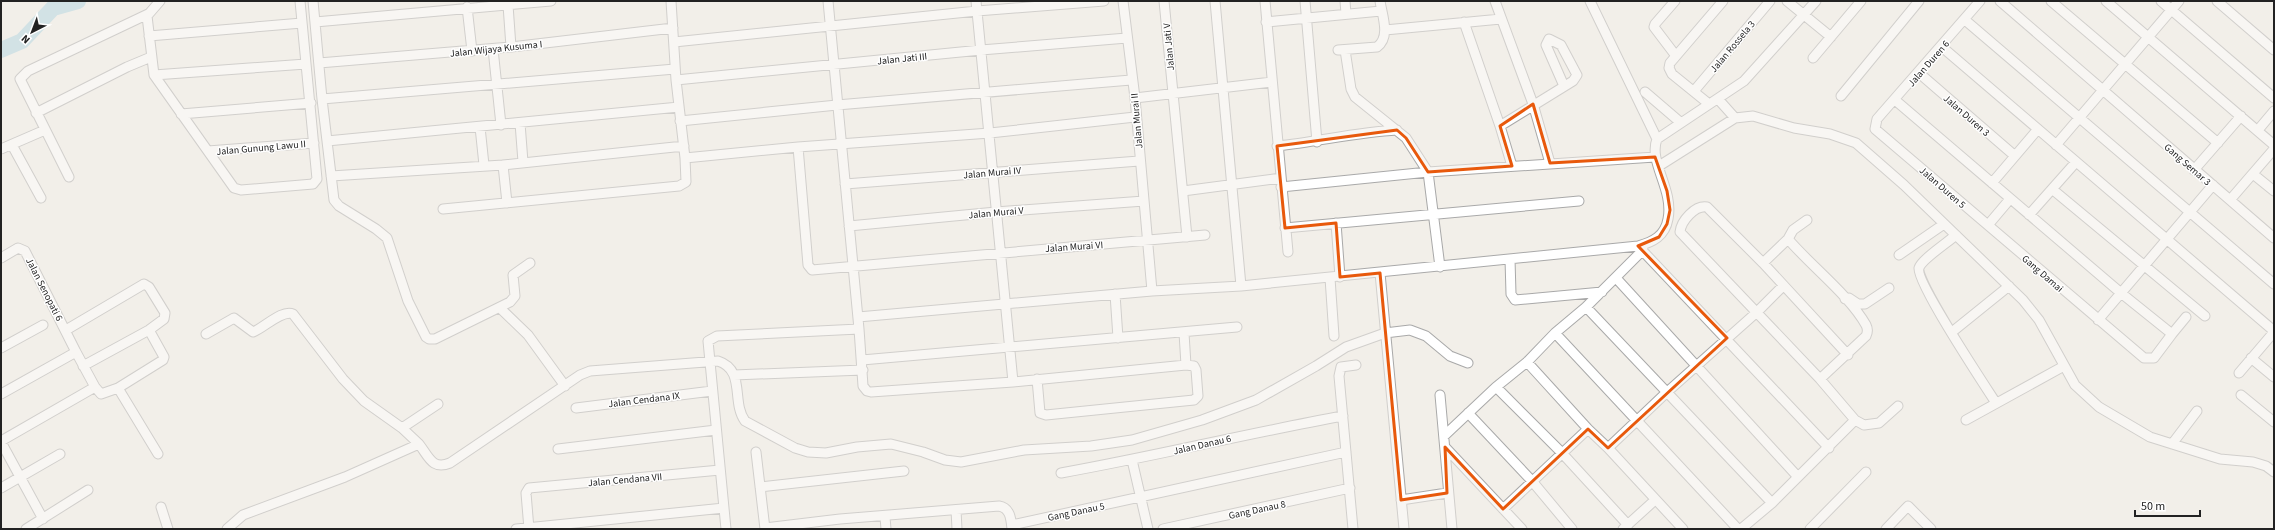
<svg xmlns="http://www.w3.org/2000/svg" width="2275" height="530" font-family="'Source Sans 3',sans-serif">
<rect width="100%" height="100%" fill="#f2efe9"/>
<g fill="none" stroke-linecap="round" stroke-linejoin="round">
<path stroke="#aad3df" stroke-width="16" d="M1,50L22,41L53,8L78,1"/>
<defs>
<path id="minor" d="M160,1L147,16L154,75L234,188L241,190L313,184L317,179L300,1
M313,1L322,99L334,200L339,206L376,229L387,238L408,301L426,337L429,339H435L510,302L515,296L513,275L530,263
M671,1L676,80L685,158L798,147L990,133L1135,117
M976,1L1013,382
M1123,1L1135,98L1152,291
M1164,1L1187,237
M1215,1L1241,286
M1265,1L1288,252
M1305,1L1317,142
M1345,1L1346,14
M1495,1L1533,104L1550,163
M1675,1L1655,24L1654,27L1676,56
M1787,1L1831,37
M2000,1L2274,238
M2051,1L2218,143
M2106,1L2274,145
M2161,1L2274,98
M2217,1L2274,50
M508,5L511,47
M467,7L472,51
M1965,20L2274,284
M315,22L551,1
M1266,22L1381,11
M1464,22L1500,126L1573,81L1577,75L1561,45L1549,39L1546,45L1564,86
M1385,30L1501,19
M149,36L302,23
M674,42L977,11L1104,1
M1942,47L2274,331
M493,49L501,125
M1338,50L1377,47C1391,37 1382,15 1380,1
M1345,50L1351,89L1355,97L1406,138L1428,172L1440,267
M1813,58L1861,1
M319,63L511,47L673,28
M1919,73L2015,156
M154,75L306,64
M676,80L981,50L1127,38
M1694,91L1770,1
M1645,92L1680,122
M1841,96L1919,1
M1135,98L1272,82
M322,99L675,69
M1718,99L1735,118
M1895,100L2121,293L2172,334L2154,358H2144L1875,129L1877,119L1980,1
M1709,104L1672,74L1669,68L1670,63L1723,1
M36,113L127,67L151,57
M181,114L311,103
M680,121L837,105L1131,80
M520,123L523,162
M1500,126L1512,166
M480,127L484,165
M2258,130L2274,111
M1657,139L1744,81L1816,1
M327,141L679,107
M12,145L41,198
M2056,145L2179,1
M1277,146C1317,142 1357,132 1397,130
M798,147L808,265L812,270L1205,235
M1,149L45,130
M208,151L314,143
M503,165L507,203
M1659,166L1735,118L1753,116L1794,128L1830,134L1856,143L1904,185L2023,300L2039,320L2075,385L2099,407L2150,437L2220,459L2253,462L2266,466L2274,472
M2194,170L2241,116
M2253,174L2274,191
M331,176L503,165L684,146
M69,177L20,79L28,71L148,14
M1992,183L2038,129
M845,184L1139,161
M1281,187L1428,172L1655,157
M2052,189L2205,316
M1183,191L1281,178
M2230,200L2274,149
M443,209L679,186L686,182L685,158
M2029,215L2076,162
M1336,223L1340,277
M1988,225L2010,199
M849,226L996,212L1144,201
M1285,228L1579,201
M1956,235C1948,242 1921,260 1919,268C1915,280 1985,386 1996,403
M1788,239L1793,230L1807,220
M1638,246L1829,448
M1899,255L1944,224
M1,258L18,248L25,251L76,352L95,387L101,394L118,388L163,360L164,357L149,330
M1510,259L1511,294L1515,300L1602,292
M1763,263L1788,239C1810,265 1850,296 1866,325C1868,329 1868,332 1866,336L1820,379
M1380,273L1404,529
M1330,278L1334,336
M1616,278L1798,477
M1115,294L1118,338
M1845,299L1849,298L1858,304H1865L1889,288
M1586,307L1772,503
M500,308L528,335L565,386
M858,317L1152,291L1241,286L1638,246C1653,242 1665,236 1668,219C1674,189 1648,162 1657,139L1590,1
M2098,320L2213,185
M859,329L863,386L867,391L871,392L1013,382L1186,365L1194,366L1196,370L1198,396L1194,400L1046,415L1040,413L1037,379
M66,330L144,284L149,287L165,313L164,319L149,330L83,366
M1952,332L2009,286
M1184,333L1186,365
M1555,333L1738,529
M206,334L234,318L253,332C264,328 282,309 293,314L343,379L364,401L402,428L419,444
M2172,334L2186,317
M1,348L43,325
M1848,355L1763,263L1707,207C1695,205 1681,221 1680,232L1820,379L1855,420L1864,425L1879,423L1898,406
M2251,358L2274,377
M862,360L1237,327
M1527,362L1588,429L1608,448L1683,529
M2239,373L2274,332
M734,375L863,370
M1496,387L1561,452L1628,525
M118,388L158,454
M1,394L76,352
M1440,395L1452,529
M2241,395L2274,422
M576,408L712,391
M1468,413L1532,481L1572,529
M1966,420L2064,366
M402,428L438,404
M1444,436L1496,387L1527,362L1555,333L1586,307L1643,250
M1,441L95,387
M1,442L43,519
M2172,444L2197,411
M1445,447L1522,529
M1608,448L1666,393L1757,312L1783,286
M558,449L716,430
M756,452L765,529
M1132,460L1148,529
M1061,473C1156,456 1249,433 1343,416
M760,487L904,471
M1,488L60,454
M1401,500L1447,493
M161,507L168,529
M1503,509L1588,429
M956,510L957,529
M885,517L886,529
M1012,525L1346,452
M765,528L840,519L999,506C1010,508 1011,518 1012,529
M26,529L88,490
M227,529L243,515L345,477L419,444C429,457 432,470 450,463L580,375L590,371L718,361C746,370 731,402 745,421L795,448L808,452L826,453L857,447L891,444L923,452L945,460L961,462L1024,450L1091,446L1132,440L1202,420L1256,400L1316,366L1346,347L1385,333L1410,330L1426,336L1450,356L1468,363
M516,529L724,508
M529,529L526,493L529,488L720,470
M726,529L708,341L717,336L859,329L828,1
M1163,529L1350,488
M1353,529L1339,376L1341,367L1356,365
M1623,529L1655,500
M1741,529L1772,503L1855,420
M1810,529L1866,472
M1886,529L1908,506L1931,529"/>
</defs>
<use href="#minor" stroke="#a9a9a9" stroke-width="11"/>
<use href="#minor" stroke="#fff" stroke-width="9"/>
</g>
<path d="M0 0H2275V530H0ZM1533,104L1550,163L1655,157L1667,191L1670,210L1667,224L1659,237L1638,246L1727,338L1608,448L1588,429L1503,509L1445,447L1447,493L1401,500L1380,273L1340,277L1336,223L1285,228L1277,146L1397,130L1406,138L1428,172L1512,166L1500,126Z" fill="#f2efe9" fill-opacity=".55" fill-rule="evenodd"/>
<path fill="none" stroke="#e8590c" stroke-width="3" stroke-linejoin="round" d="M1533,104L1550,163L1655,157L1667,191L1670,210L1667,224L1659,237L1638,246L1727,338L1608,448L1588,429L1503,509L1445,447L1447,493L1401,500L1380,273L1340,277L1336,223L1285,228L1277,146L1397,130L1406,138L1428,172L1512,166L1500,126Z"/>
<g text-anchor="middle" stroke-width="3" stroke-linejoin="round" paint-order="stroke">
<g font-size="10" fill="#222" stroke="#fff">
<text transform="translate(1732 46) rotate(-50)" y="4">Jalan Rossela 3</text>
<text transform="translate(1168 47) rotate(-95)" y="4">Jalan Jati V</text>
<text transform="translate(496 48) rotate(-6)" y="4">Jalan Wijaya Kusuma I</text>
<text transform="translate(902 58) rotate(-6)" y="4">Jalan Jati III</text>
<text transform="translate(1928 63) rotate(-49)" y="4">Jalan Duren 6</text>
<text transform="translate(1967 115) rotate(41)" y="4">Jalan Duren 3</text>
<text transform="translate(1136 121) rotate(-95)" y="4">Jalan Murai II</text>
<text transform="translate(261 147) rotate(-5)" y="4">Jalan Gunung Lawu II</text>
<text transform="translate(2188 164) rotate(41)" y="4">Gang Semar 3</text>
<text transform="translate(992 172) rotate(-5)" y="4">Jalan Murai IV</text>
<text transform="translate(1943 187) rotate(41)" y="4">Jalan Duren 5</text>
<text transform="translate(996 212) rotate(-5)" y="4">Jalan Murai V</text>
<text transform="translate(1074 246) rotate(-4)" y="4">Jalan Murai VI</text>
<text transform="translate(2043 273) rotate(41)" y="4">Gang Damai</text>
<text transform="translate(45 289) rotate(63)" y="4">Jalan Senopati 6</text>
<text transform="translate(644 399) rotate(-7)" y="4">Jalan Cendana IX</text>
<text transform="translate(1202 444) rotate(-13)" y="4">Jalan Danau 6</text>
<text transform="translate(625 479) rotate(-5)" y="4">Jalan Cendana VII</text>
<text transform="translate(1257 509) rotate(-12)" y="4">Gang Danau 8</text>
<text transform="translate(1076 511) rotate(-12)" y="4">Gang Danau 5</text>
</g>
</g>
<rect width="2275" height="530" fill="none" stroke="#222222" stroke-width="4"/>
<g transform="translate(32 32) rotate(222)" stroke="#ffffff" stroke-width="3" paint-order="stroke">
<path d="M0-3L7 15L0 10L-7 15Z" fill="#222222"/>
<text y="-6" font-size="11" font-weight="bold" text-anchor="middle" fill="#222222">N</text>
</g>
<path d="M2135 510v6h65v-6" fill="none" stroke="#222222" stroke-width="2"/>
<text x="2141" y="510" font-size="12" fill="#222222" stroke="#ffffff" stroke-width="3" paint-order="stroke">50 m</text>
</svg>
